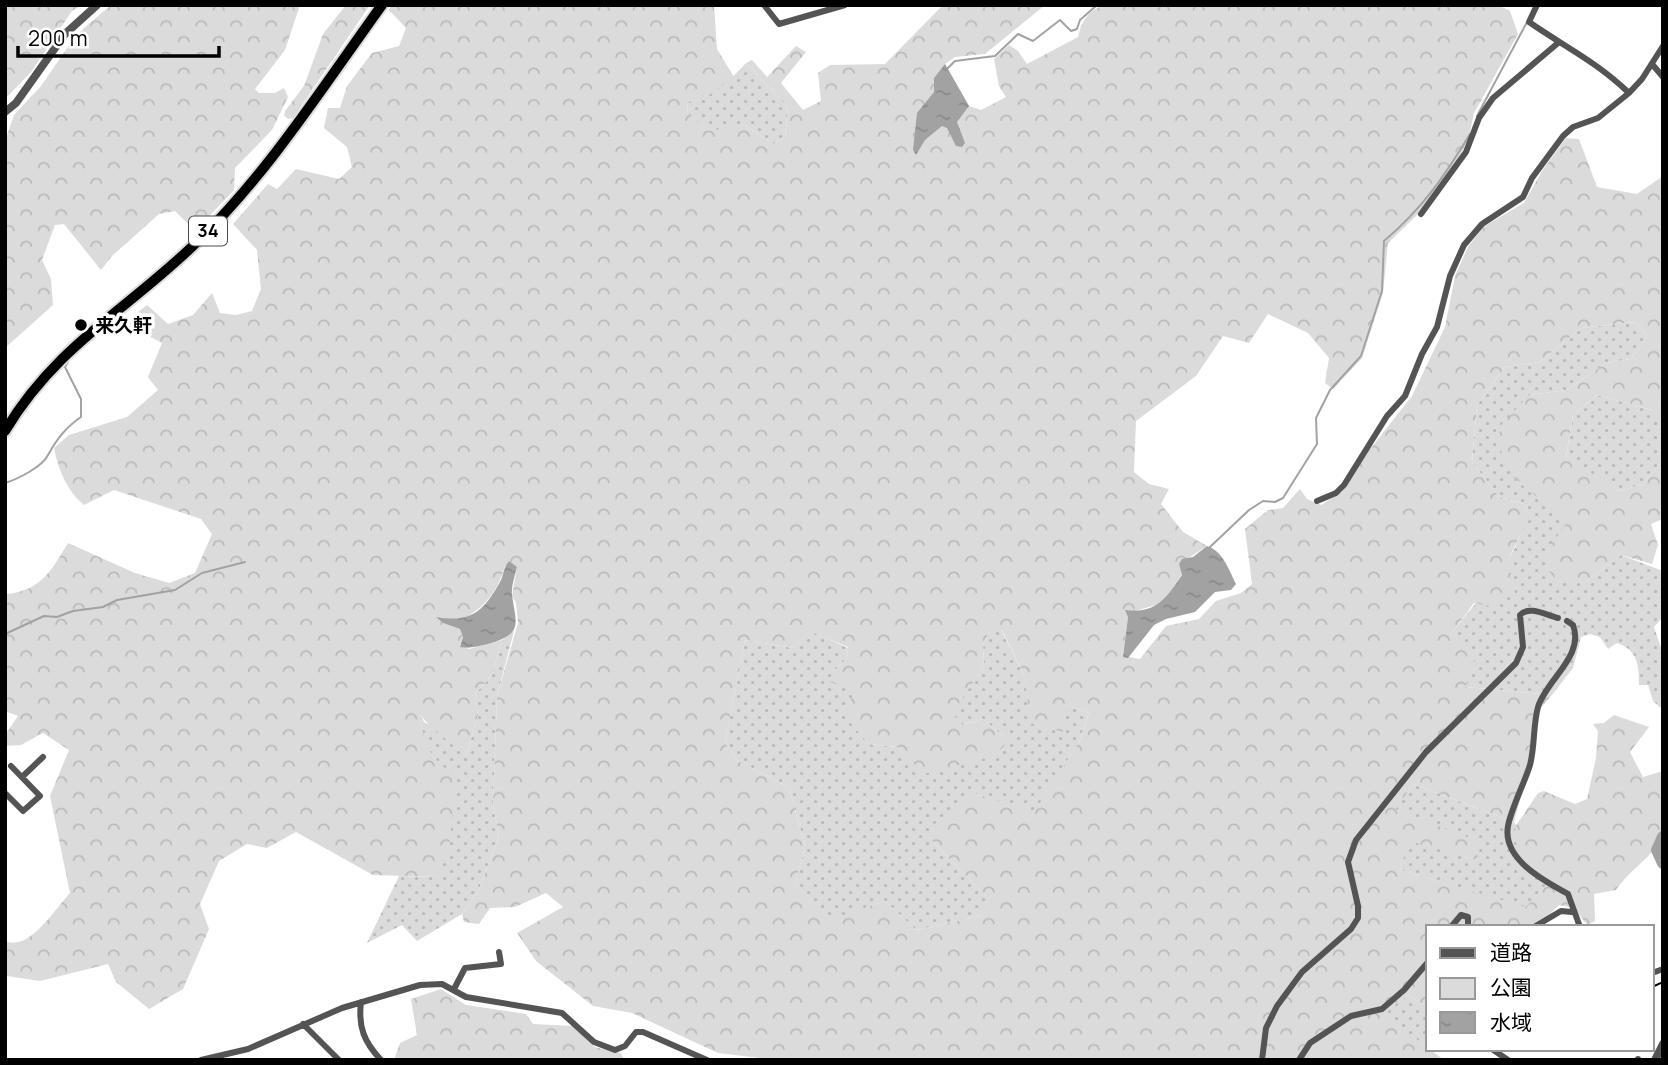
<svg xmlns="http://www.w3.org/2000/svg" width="1668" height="1065" font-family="Manrope,'Noto Sans JP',sans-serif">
<defs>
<pattern id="green-dots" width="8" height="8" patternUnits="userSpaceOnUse" patternTransform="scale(1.75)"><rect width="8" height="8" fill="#dbdbdb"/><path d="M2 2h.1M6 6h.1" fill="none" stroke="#bababa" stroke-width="1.8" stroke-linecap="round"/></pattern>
<pattern id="forest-crowns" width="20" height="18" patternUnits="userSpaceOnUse" patternTransform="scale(1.75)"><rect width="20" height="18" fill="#dbdbdb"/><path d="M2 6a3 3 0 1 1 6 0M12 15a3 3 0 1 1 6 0" fill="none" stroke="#bababa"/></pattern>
<pattern id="water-ripples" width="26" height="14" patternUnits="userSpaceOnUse" patternTransform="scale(1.75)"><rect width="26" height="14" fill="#a2a2a2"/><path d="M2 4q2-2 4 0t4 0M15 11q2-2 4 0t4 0" fill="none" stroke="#8a8a8a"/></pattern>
</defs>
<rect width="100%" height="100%" fill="#fff"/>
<path fill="url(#green-dots)" d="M746,63L788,107L785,137L774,144L744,125L708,132L687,113L688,102C711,96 731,80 746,63Z
M1636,322L1647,336L1631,359L1606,363L1567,390L1529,395L1513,477L1568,522L1585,582L1621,555L1663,571V617L1654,627L1663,654V710L1653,701L1648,685H1639C1639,666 1638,650 1617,643L1608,649L1600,637L1590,634L1581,637L1573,668L1552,695L1465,687L1451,634C1480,595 1524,556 1527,505L1499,497L1472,462L1477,405L1505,367L1540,362L1581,328Z
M1597,395L1656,411L1663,399V460L1643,484L1620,491L1566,458L1573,415Z
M1001,629L1025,677L1031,723L1068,705L1089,713L1079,742L1034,813L974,793L932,841L986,896L987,905L979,916L916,930L885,901L832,920L795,884L805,847L789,787L738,761L725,743L745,640L793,648L811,631L848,648L847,658L834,671L859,691L840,710L869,744L897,747L924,773L1009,741L983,719L962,725L951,713L984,667L983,644L990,630Z
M514,631L497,696L493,804L499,836L478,892L462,914L417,941L402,925L367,943L399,876L435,877L442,768L425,745L418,709L424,722L434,727L466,756L478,715L475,694L492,675L502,640Z
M1413,784L1514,822L1549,882L1526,908L1400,870L1409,840L1477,860L1394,810Z
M1408,995L1428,1008V1048L1382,1014Z"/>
<path fill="url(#forest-crowns)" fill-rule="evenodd" d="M5,5H82L72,11L31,72L5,99Z
M111,5H300L285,50L255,89L259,93H275L284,88L288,97L272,130L235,168L234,190L195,231L175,211L159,214L112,256L101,270L64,224L55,225L42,260L51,279L53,305L5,348V141L14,115L41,86L76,35Z
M346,5H370L293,118L288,119L284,116L285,111L304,86L323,34Z
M392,5H714L717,49L734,77L706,97L688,102L687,113L708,131L744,125L774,144L785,137L788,107L746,63L752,60L767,77L796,46L806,52L781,83L803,110L821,101L818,73L830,65L885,64L943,5H1045L985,54L955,57L945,64L969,106L981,110L1006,97L999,86L994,59L1009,45L1018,51L1027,64L1078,37C1081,22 1089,9 1105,5H1498L1510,11L1518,34L1474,113L1468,141L1446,179L1416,216L1388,243L1383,293L1362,358L1333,389L1325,383L1329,358L1308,333L1268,314L1249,343L1223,336L1196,376L1136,421L1134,472L1149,484L1169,489L1161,504L1183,532L1207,546L1179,564L1182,574L1163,603L1135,611L1128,617L1123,656L1140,659L1166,626L1199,619L1216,601L1241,593L1252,584L1245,529L1268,510L1283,508L1300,489L1307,499L1321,505L1342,492L1364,457L1412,396L1445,327L1455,276L1468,247L1483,227L1524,203L1542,171L1566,138L1579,139L1597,187L1637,194L1663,176V399L1656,411L1597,395L1573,415L1566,457L1620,491L1643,484L1663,460V519L1651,524L1658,545L1652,564L1621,555L1585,582H1558L1548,570V549L1567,522L1513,477L1497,442L1502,424L1529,395L1567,390L1606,363L1631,359L1647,336L1636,322L1581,328L1540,362L1505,367L1477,405L1472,462L1499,497L1527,505L1526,524L1508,560L1515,593L1494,607L1474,603L1451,634L1475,662L1465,687L1552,695L1538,711L1534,748L1514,822L1413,784L1395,810L1481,842L1477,860L1409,841L1400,870L1526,907L1549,882L1517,850L1515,827L1538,793L1544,791L1575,804L1587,799L1596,758L1598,731L1593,724L1604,723L1614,715L1649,727L1630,752L1643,777L1663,771C1663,797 1668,831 1651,853C1639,866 1626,875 1616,890L1594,894L1595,921L1587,925L1574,908L1559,905L1537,927H1428V1008L1408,995L1383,1014L1444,1060H777L718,1053L632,1013L593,1006L536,961L517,933L563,907L546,893L515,907L490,908L479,924L464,922L462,914L478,892L499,836L493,804L497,696L518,623L516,603L512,596L517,567L505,566C498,592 481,613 455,622L445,619L443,623L460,629L463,637L460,646L469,649L502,640L492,675L475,694L478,715L466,756C451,742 429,728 419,713C424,741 429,762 457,775L448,855L436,877L373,875L296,832L267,848L247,844L219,861L200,904L209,929L183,989L149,1009L116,982L108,964L40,981L7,976L5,941C29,952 55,909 70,893L50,796L69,750L43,733L21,745L5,746V735L18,716L5,711V594C40,592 52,570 68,543L135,573L169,583L195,573L212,534L201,519L114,490L84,505C67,491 58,469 54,448L69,435L127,417L158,390L148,377L162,343L124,323L147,305L168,324L193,315L212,293L220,313L236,315L252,311L261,289L257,250L233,224L268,184L277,189L296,169L339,179L352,167L347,147L324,128L328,108H340L347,86L372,53L399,46L406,28L389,10ZM990,630H1002L1025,677L1030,723L1063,732L1068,705L1089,713L1079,742L1034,812L974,793L932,826V841L986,896V905L979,916L916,930L885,901L832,919L795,884L805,847L789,787L738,761L725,743L745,640L793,648L811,632L848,647L847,658L834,671L830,682L858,692L839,710L869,744L897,747L924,774L994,756L1009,741L983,719L962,725L952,713L984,667L983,644Z
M441,989L466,1005L526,1014L533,1024L574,1026L595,1047L621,1053L624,1060H394L400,1043L417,1035L411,999Z"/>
<path fill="url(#water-ripples)" d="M945,64L969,106L957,122L965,143L962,147L956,146L947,128L942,126L925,140L916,155L913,150L917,113L934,92V78Z
M1207,546C1223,551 1229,570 1236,584L1231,590L1215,592L1195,612L1166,619L1154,625L1128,658L1123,657L1128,617L1125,610C1157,614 1166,598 1182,575L1179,564L1182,559L1193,557Z
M509,561L517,567C515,575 511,587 512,595C516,624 524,634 488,644C478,646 470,649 460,647L463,637L460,629L443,623L436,617C471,623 483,612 500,582C504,575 503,568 509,561Z"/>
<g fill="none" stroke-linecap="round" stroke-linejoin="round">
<path stroke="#a2a2a2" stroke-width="2" d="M947,69L955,61L995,56L1018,34L1033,41L1060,20L1071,31L1077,29L1080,20L1097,5
M1477,116L1527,22
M5,483C18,479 42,467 48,455C57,439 65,428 81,417V399L65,367L68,362
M1210,547L1249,510L1263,501L1275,502L1283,498L1317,444L1316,418L1330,390L1361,356L1382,291L1384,241C1422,209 1444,177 1470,134
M5,634L44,616L57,617L73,611L103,607L117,600L175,590L202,573L245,562"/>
<path stroke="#a2a2a2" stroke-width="12" d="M1663,837L1657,850L1663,863"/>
<defs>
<path id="trunk" d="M5,431C57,344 129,309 198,241C269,172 324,85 382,5"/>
</defs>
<use href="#trunk" stroke="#dbdbdb" stroke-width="14"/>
<path stroke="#545454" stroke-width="6" d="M764,5L779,24L845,5
M1537,5L1529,22C1565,47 1597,62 1629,93
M1652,64L1663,77
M1421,214L1466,152L1479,118L1493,98L1558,43
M1317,501L1336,493L1344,485L1387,416L1405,396L1422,354L1437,327L1450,276L1464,245L1482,224L1523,197L1532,178L1563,136L1573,127L1598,118L1629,93L1642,79L1663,46
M1567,621L1573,625C1585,656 1546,680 1538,707C1533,725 1535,746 1530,765C1524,784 1511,809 1508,826C1502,859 1544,881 1568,894L1580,927
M22,777L43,757
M5,793L23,811L40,796L11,766
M1451,927L1461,915L1468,917V927
M1534,927L1561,911L1572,912
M1652,973L1663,969
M454,989L465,968L501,964L499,952
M361,1002C358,1027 364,1042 381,1060
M303,1024L339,1060
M1492,1049L1508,1060
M1638,1059V1060
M201,1060L248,1049L342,1008L420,985L442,984L466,997L562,1013L594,1042L615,1050L625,1046L636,1032H643L707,1060
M1262,1060L1266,1028L1277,1006L1302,972L1351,929L1358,918V906L1348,862L1356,840L1426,752L1516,663L1523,647L1520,615C1529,605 1546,615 1558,618
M1299,1060L1310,1043L1351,1016L1382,1009L1404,990L1428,962"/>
<path stroke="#545454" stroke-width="8" d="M5,112L16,103L65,34L97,5
M1655,1060L1663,1044"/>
<use href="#trunk" stroke="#000" stroke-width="10"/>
<path stroke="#000" stroke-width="2" stroke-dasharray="10 3.5 2 3.5" stroke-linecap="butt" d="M1652,987L1663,982"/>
</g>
<circle fill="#000" stroke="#fff" stroke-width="2.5" cx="81" cy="325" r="7"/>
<g text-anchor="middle" stroke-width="7" stroke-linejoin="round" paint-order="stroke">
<rect fill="#fff" stroke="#4c4c4c" stroke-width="2" x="189" y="216.5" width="38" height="29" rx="5"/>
<g font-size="18" font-weight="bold" fill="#000">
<text x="208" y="237">34</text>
</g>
<g font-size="19" font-weight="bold" fill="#000" stroke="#fff" text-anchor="start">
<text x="95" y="332">来久軒</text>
</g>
</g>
<rect width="1668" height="1065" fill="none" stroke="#000000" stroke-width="14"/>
<rect x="1426" y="925" width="228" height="126" fill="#ffffff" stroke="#999999" stroke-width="2"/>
<rect x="1440" y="948" width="35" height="10" fill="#545454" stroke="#999999" stroke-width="2"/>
<text x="1490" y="960" font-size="21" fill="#000000">道路</text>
<rect x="1440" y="978" width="35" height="21" fill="#dbdbdb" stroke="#999999" stroke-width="2"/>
<text x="1490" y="995" font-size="21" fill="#000000">公園</text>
<rect x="1440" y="1012" width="35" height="21" fill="url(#water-ripples)" stroke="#999999" stroke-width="2"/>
<text x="1490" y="1030" font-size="21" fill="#000000">水域</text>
<path d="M18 46v10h201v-10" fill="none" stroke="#000000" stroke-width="3.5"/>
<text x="28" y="46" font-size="21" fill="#000000" stroke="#ffffff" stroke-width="5" paint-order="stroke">200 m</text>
</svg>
